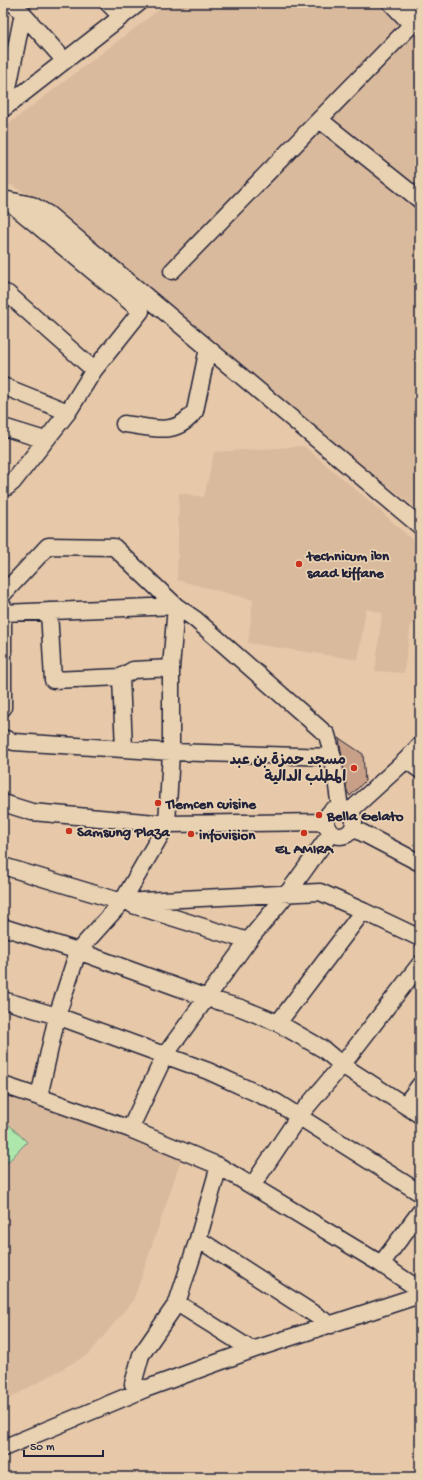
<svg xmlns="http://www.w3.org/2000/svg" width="423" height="1480" font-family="'Gochi Hand','Playpen Sans Arabic',sans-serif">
<rect width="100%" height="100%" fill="#e7c9a9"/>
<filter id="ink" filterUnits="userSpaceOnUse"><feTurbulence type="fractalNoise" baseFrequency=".025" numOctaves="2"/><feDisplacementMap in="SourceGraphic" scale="8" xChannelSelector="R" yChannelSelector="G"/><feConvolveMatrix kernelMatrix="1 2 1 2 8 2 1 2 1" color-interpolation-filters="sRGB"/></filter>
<g filter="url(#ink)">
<path fill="#daba9d" d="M168,3H420V511L268,391L157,297L63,216L11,185L3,187V128Z
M304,446L373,504L420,547V626L411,623L404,673L375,671L382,613L366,609L358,660L248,643L253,600L177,580L179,493L204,497L214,452Z
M3,1090L37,1099L182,1157L134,1299L89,1354L3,1402Z"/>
<path fill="#ade7ac" stroke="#688474" d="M3,1119L27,1142L3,1167Z"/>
<path fill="#c8a087" stroke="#22223b" d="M339,738L363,754L365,781L350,796L347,791Z"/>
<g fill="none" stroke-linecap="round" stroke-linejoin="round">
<defs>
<path id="minor" d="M13,3L65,61
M108,3L121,16
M391,3L412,25
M409,3L420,14
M4,108L23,13
M3,109L139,3
M320,120L420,200
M3,199L32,205L48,214L420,526
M172,271L420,16
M3,292L8,294L94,370
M3,386L68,412
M124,424C153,427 175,438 195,411L208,348
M3,427L45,440
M3,488L7,487L13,482L68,412L94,370L141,311L8,201
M3,594L48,546L114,547L176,606L171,668V752L167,824L122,902L78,951L57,1016L39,1097
M3,606V708
M49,611L53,680L121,677L133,670L171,668
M3,613L176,606L195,619L327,735L333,757L340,808
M121,677L124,749
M3,738L14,742L171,752L333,757
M406,760L420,770
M3,803L32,812L167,824L325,822
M326 822a14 14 0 1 1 28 0a14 14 0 1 1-28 0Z
M350,811L406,760L420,745
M353,828L420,863
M3,866L122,902L320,892L363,911L420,938
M133,905L248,941
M3,927L78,951L207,998L241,1008L278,1023L323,1049L342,1065L420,1115
M3,1000L57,1016L208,1071L276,1102L420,1193
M278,1023L363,911
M3,1085L39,1097L130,1129L219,1166L381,1264L420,1290
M405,1105L420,1085
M130,1129L165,1055L248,941L287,894L331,833
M252,1186L299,1116L342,1065L420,964
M198,1239L331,1325
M381,1264L420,1212
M177,1303L252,1350
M145,1389L133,1384L141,1355L177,1303L198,1239L219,1166
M3,1448L145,1389L252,1350L420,1295"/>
</defs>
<use href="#minor" stroke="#22223b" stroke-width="19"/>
<use href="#minor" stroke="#e9d2b2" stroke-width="16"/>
</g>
</g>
<g fill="#c8321e" stroke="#e9d2b2" stroke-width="1.5">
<circle cx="299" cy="564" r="4"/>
<circle cx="354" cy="768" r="4"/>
<circle cx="158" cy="803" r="4"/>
<circle cx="319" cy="815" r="4"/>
<circle cx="69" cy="831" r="4"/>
<circle cx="304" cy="833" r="4"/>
<circle cx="191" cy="834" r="4"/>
</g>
<g text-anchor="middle" stroke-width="3.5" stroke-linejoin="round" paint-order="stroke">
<g font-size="15" font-weight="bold" fill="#22223b" stroke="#e9d2b2" text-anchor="start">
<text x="307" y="560">technicum ibn<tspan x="307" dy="17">saad kiffane</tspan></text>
<text x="346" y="764" text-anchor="end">مسجد حمزة بن عبد<tspan x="346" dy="17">المطلب الدالية</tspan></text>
<text x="166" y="808">Tlemcen cuisine</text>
<text x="327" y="820">Bella Gelato</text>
<text x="77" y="836">Samsung Plaza</text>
<text x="199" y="839">infovision</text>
<text x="304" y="853" text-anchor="middle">EL AMIRA</text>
</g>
</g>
<rect width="423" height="1480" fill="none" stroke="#e9d2b2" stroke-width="16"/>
<rect x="8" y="8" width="407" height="1464" fill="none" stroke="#22223b" stroke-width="1.5" filter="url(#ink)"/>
<path d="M24 1450v6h79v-6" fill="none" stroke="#22223b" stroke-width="2"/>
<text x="30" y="1450" font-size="12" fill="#22223b" stroke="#e9d2b2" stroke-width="3" paint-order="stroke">50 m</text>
</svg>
